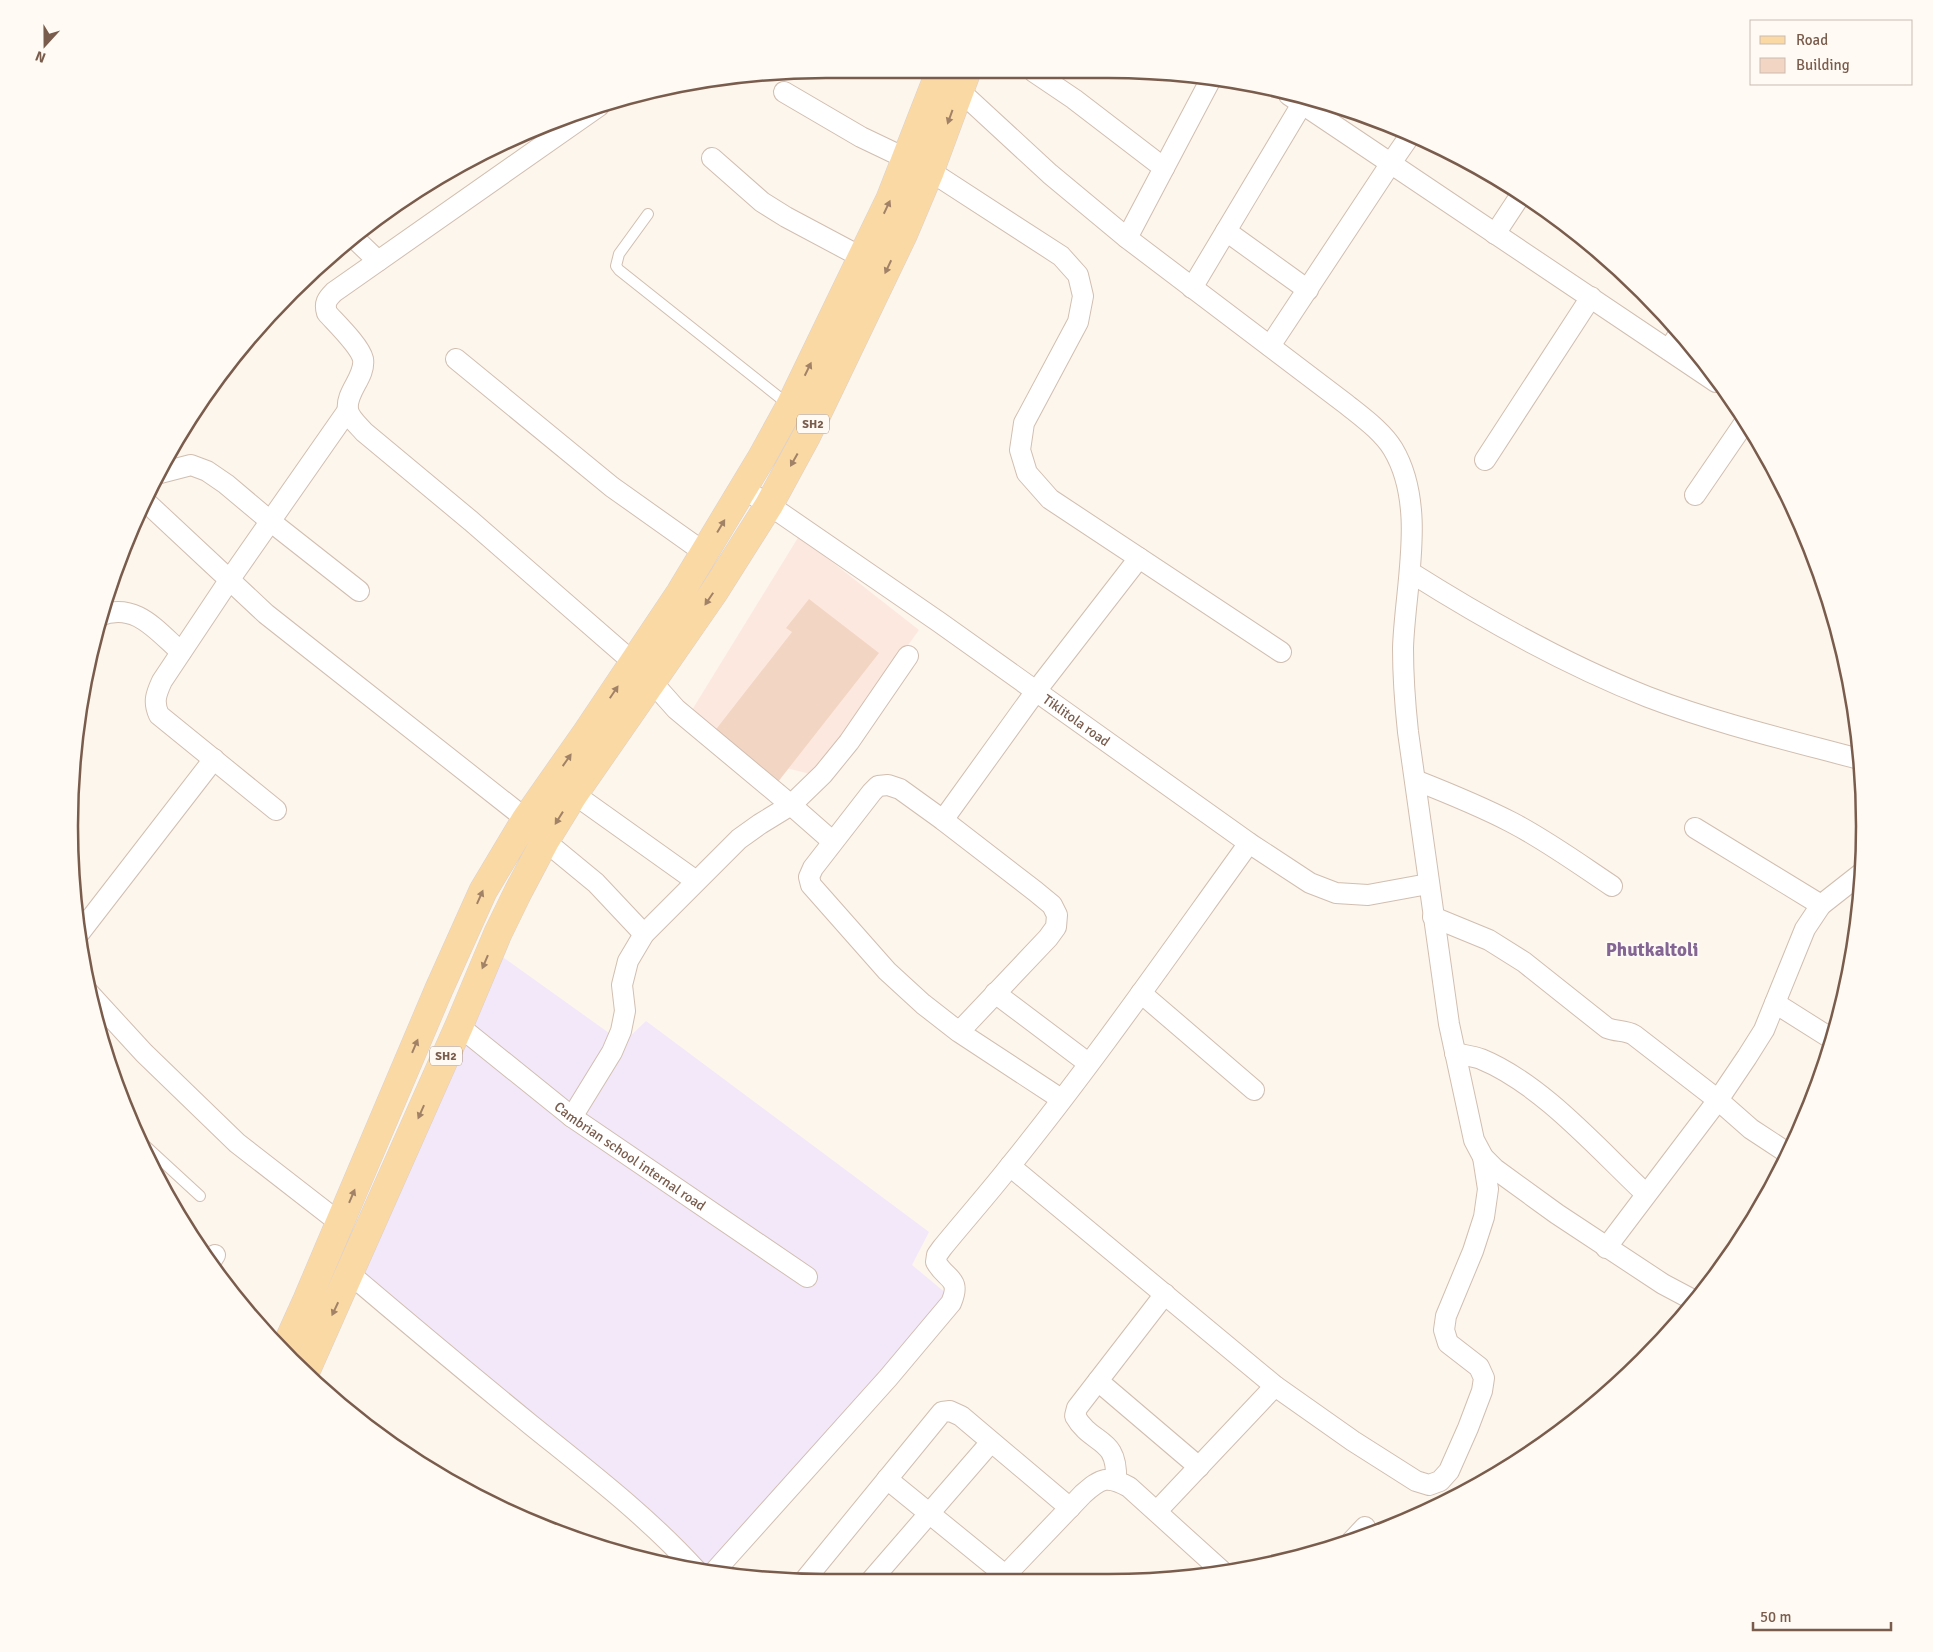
<svg xmlns="http://www.w3.org/2000/svg" width="1933" height="1652" font-family="Signika,sans-serif">
<rect width="100%" height="100%" fill="#fdf6ec"/>
<path fill="#fde8e0" d="M799,536L919,630L814,775L714,750L684,723Z"/>
<path fill="#f3e8fa" d="M493,950L623,1043L646,1021L929,1232L912,1265L953,1299L707,1572L360,1283Z"/>
<path fill="#f3d5c3" d="M809,599L879,653L774,787L710,737L792,632L786,628Z"/>
<g fill="none" stroke-linecap="round" stroke-linejoin="round">
<defs>
<path id="lane" d="M648,214L619,254L616,266L619,270L789,405
M138,1139L200,1196"/>
<g id="street">
<path d="M1034,72L1074,99L1164,168"/>
<path d="M960,91L1050,174L1127,238L1346,404C1362,417 1382,431 1393,449C1427,506 1405,585 1403,648C1403,676 1405,704 1408,732L1449,1024L1474,1140L1483,1157L1495,1169L1557,1214L1663,1284L1695,1301"/>
<path d="M784,92L861,137L907,159"/>
<path d="M1289,95L1716,382"/>
<path d="M599,106L334,292C327,299 324,303 327,313C336,323 360,346 363,359C366,377 345,392 348,410C350,419 359,426 364,432L471,521L634,663"/>
<path d="M712,158L762,202L786,217L863,258"/>
<path d="M930,171L1061,256L1078,275L1083,296L1078,322L1024,423L1020,450L1027,473L1050,499L1281,652"/>
<path d="M1226,231L1308,290"/>
<path d="M1495,234L1520,196"/>
<path d="M353,237L378,261"/>
<path d="M1127,238L1212,77"/>
<path d="M1192,288L1302,104"/>
<path d="M1270,346L1391,163L1411,134"/>
<path d="M1669,350L1680,332"/>
<path d="M456,359L612,487L705,553"/>
<path d="M1485,460L1591,297"/>
<path d="M160,473L191,465L207,471L226,484L270,521L359,591"/>
<path id="s1" d="M744,489L769,505L939,622L1249,843L1310,883L1336,893L1368,895L1428,884"/>
<path d="M1695,495L1745,422"/>
<path d="M145,501L266,614L526,819"/>
<path d="M1410,572C1486,620 1564,664 1648,697C1716,723 1788,740 1859,759"/>
<path d="M99,616C135,601 156,630 181,652"/>
<path d="M652,682L676,709L791,805L832,841"/>
<path d="M1415,780C1448,793 1480,806 1511,822C1546,840 1579,864 1612,886"/>
<path d="M574,794L696,881"/>
<path d="M276,810L159,715C153,702 156,694 162,681L230,579L348,410"/>
<path d="M943,820L1036,691L1139,558"/>
<path d="M1695,828L1821,905"/>
<path d="M545,841L596,883L644,934"/>
<path d="M1433,917L1489,940L1524,962L1607,1028C1617,1032 1625,1030 1634,1035L1718,1100L1751,1129L1789,1154"/>
<path d="M78,935L214,759"/>
<path d="M88,992L144,1053L237,1143L340,1223"/>
<path d="M995,993L1088,1063"/>
<path d="M1141,993L1254,1090"/>
<path d="M1775,1003L1832,1039"/>
<path id="s2" d="M459,1026L572,1117L807,1277"/>
<path d="M959,1032L1048,938L1056,927L1057,915L1052,905L1035,891L943,820L900,789L888,785L878,786L872,792L813,868L809,877L811,885L887,971L923,1004L959,1032L1061,1099"/>
<path d="M1455,1053C1463,1055 1473,1056 1481,1059C1542,1084 1598,1149 1646,1194"/>
<path d="M572,1117L612,1052L621,1031L625,1011L622,985L628,961L644,934L739,839L760,824L791,805L823,774L849,742L908,656"/>
<path d="M1010,1166L1275,1386L1353,1441L1416,1481L1429,1485L1440,1481L1449,1471L1468,1428L1482,1391L1484,1378L1479,1367L1448,1343L1444,1330L1446,1316L1473,1251L1484,1217L1488,1189L1483,1157"/>
<path d="M1606,1248L1718,1100L1747,1057L1764,1030L1805,929L1821,905L1863,872"/>
<path d="M210,1263L215,1255"/>
<path d="M350,1274C410,1325 470,1375 531,1425C588,1471 647,1516 696,1570"/>
<path d="M1098,1381L1199,1467"/>
<path d="M887,1479L1005,1575"/>
<path d="M1116,1480C1118,1436 1092,1446 1075,1416L1077,1408L1165,1294"/>
<path d="M1157,1511L1275,1386"/>
<path d="M1350,1543L1365,1527"/>
<path d="M714,1572L888,1378L951,1303C962,1278 946,1280 936,1262L937,1255L942,1248C964,1221 988,1194 1010,1166C1094,1062 1171,951 1249,843"/>
<path d="M804,1581L942,1412L950,1411L961,1416L1070,1508"/>
<path d="M999,1582L1083,1494C1101,1478 1107,1475 1129,1487L1224,1573"/>
<path d="M869,1583L991,1442"/>
</g>
<path id="primary" d="M283,1353L307,1300L439,989L483,891L526,819L587,732L680,593L762,457L790,406L890,199L940,71
M305,1373L459,1026L498,933L518,892L545,841L574,794L714,592L769,505L807,435L903,235L930,171L967,71"/>
</defs>
<use href="#lane" stroke="#d1beb0" stroke-width="12"/>
<use href="#street" stroke="#d1beb0" stroke-width="22"/>
<use href="#primary" stroke="#dad1cd" stroke-width="29"/>
<use href="#lane" stroke="#fff" stroke-width="10"/>
<use href="#street" stroke="#fff" stroke-width="20"/>
<use href="#primary" stroke="#fbd9a5" stroke-width="28"/>
</g>
<defs><path id="oneway-solid" d="M-6-.8H1V-3.2L6.5 0L1 3.2V.8H-6Z" transform="scale(1.25)"/></defs>
<g fill="#a18267">
<use href="#oneway-solid" transform="translate(950 117) rotate(110)"/>
<use href="#oneway-solid" transform="translate(887 207) rotate(-65)"/>
<use href="#oneway-solid" transform="translate(888 267) rotate(115)"/>
<use href="#oneway-solid" transform="translate(808 369) rotate(-64)"/>
<use href="#oneway-solid" transform="translate(794 460) rotate(119)"/>
<use href="#oneway-solid" transform="translate(721 526) rotate(-59)"/>
<use href="#oneway-solid" transform="translate(709 599) rotate(124)"/>
<use href="#oneway-solid" transform="translate(614 692) rotate(-56)"/>
<use href="#oneway-solid" transform="translate(567 760) rotate(-55)"/>
<use href="#oneway-solid" transform="translate(559 818) rotate(122)"/>
<use href="#oneway-solid" transform="translate(480 897) rotate(-66)"/>
<use href="#oneway-solid" transform="translate(485 962) rotate(113)"/>
<use href="#oneway-solid" transform="translate(415 1046) rotate(-67)"/>
<use href="#oneway-solid" transform="translate(421 1112) rotate(114)"/>
<use href="#oneway-solid" transform="translate(352 1196) rotate(-67)"/>
<use href="#oneway-solid" transform="translate(335 1309) rotate(115)"/>
</g>
<g text-anchor="middle" stroke-width="4" stroke-linejoin="round" paint-order="stroke">
<g fill="#fffaf3" stroke="#a28b7f" stroke-width="1">
<rect x="797" y="414.5" width="32" height="19" rx="4"/>
<rect x="430" y="1046.5" width="32" height="19" rx="4"/>
</g>
<g font-size="12" font-weight="bold" fill="#7a5c4d">
<text x="813" y="428">SH2</text>
<text x="446" y="1060">SH2</text>
</g>
<g font-size="14" fill="#7a5c4d" stroke="#fffaf3">
<text dy="5" stroke="none"><textPath href="#s1" startOffset="405">Tiklitola road</textPath></text>
<text dy="5" stroke="none"><textPath href="#s2" startOffset="215">Cambrian school internal road</textPath></text>
</g>
<g font-size="19" font-weight="bold" fill="#846695" stroke="#fffaf3">
<text x="1652" y="956">Phutkaltoli</text>
</g>
</g>
<path d="M0 0H1933V1652H0ZM826 78H1108A748 748 0 0 1 1856 826V826A748 748 0 0 1 1108 1574H826A748 748 0 0 1 78 826V826A748 748 0 0 1 826 78Z" fill="#fffaf3" fill-rule="evenodd"/>
<path fill="none" stroke="#7a5c4d" stroke-width="2.5" d="M826 78H1108A748 748 0 0 1 1856 826V826A748 748 0 0 1 1108 1574H826A748 748 0 0 1 78 826V826A748 748 0 0 1 826 78Z"/>
<rect x="1750" y="20" width="162" height="65" fill="#fffaf3" stroke="#cabbb1"/>
<rect x="1760" y="36" width="25" height="8" fill="#fbd9a5" stroke="#cabbb1"/>
<text x="1796" y="45" font-size="15" fill="#7a5c4d">Road</text>
<rect x="1760" y="58" width="25" height="15" fill="#f3d5c3" stroke="#cabbb1"/>
<text x="1796" y="70" font-size="15" fill="#7a5c4d">Building</text>
<g transform="translate(45 45) rotate(201)" stroke="#fffaf3" stroke-width="4" paint-order="stroke">
<path d="M0-4L9 19L0 12L-9 19Z" fill="#7a5c4d"/>
<text y="-8" font-size="14" font-weight="bold" text-anchor="middle" fill="#7a5c4d">N</text>
</g>
<path d="M1753 1622v8h138v-8" fill="none" stroke="#7a5c4d" stroke-width="2.5"/>
<text x="1760" y="1622" font-size="15" fill="#7a5c4d" stroke="#fffaf3" stroke-width="4" paint-order="stroke">50 m</text>
</svg>
